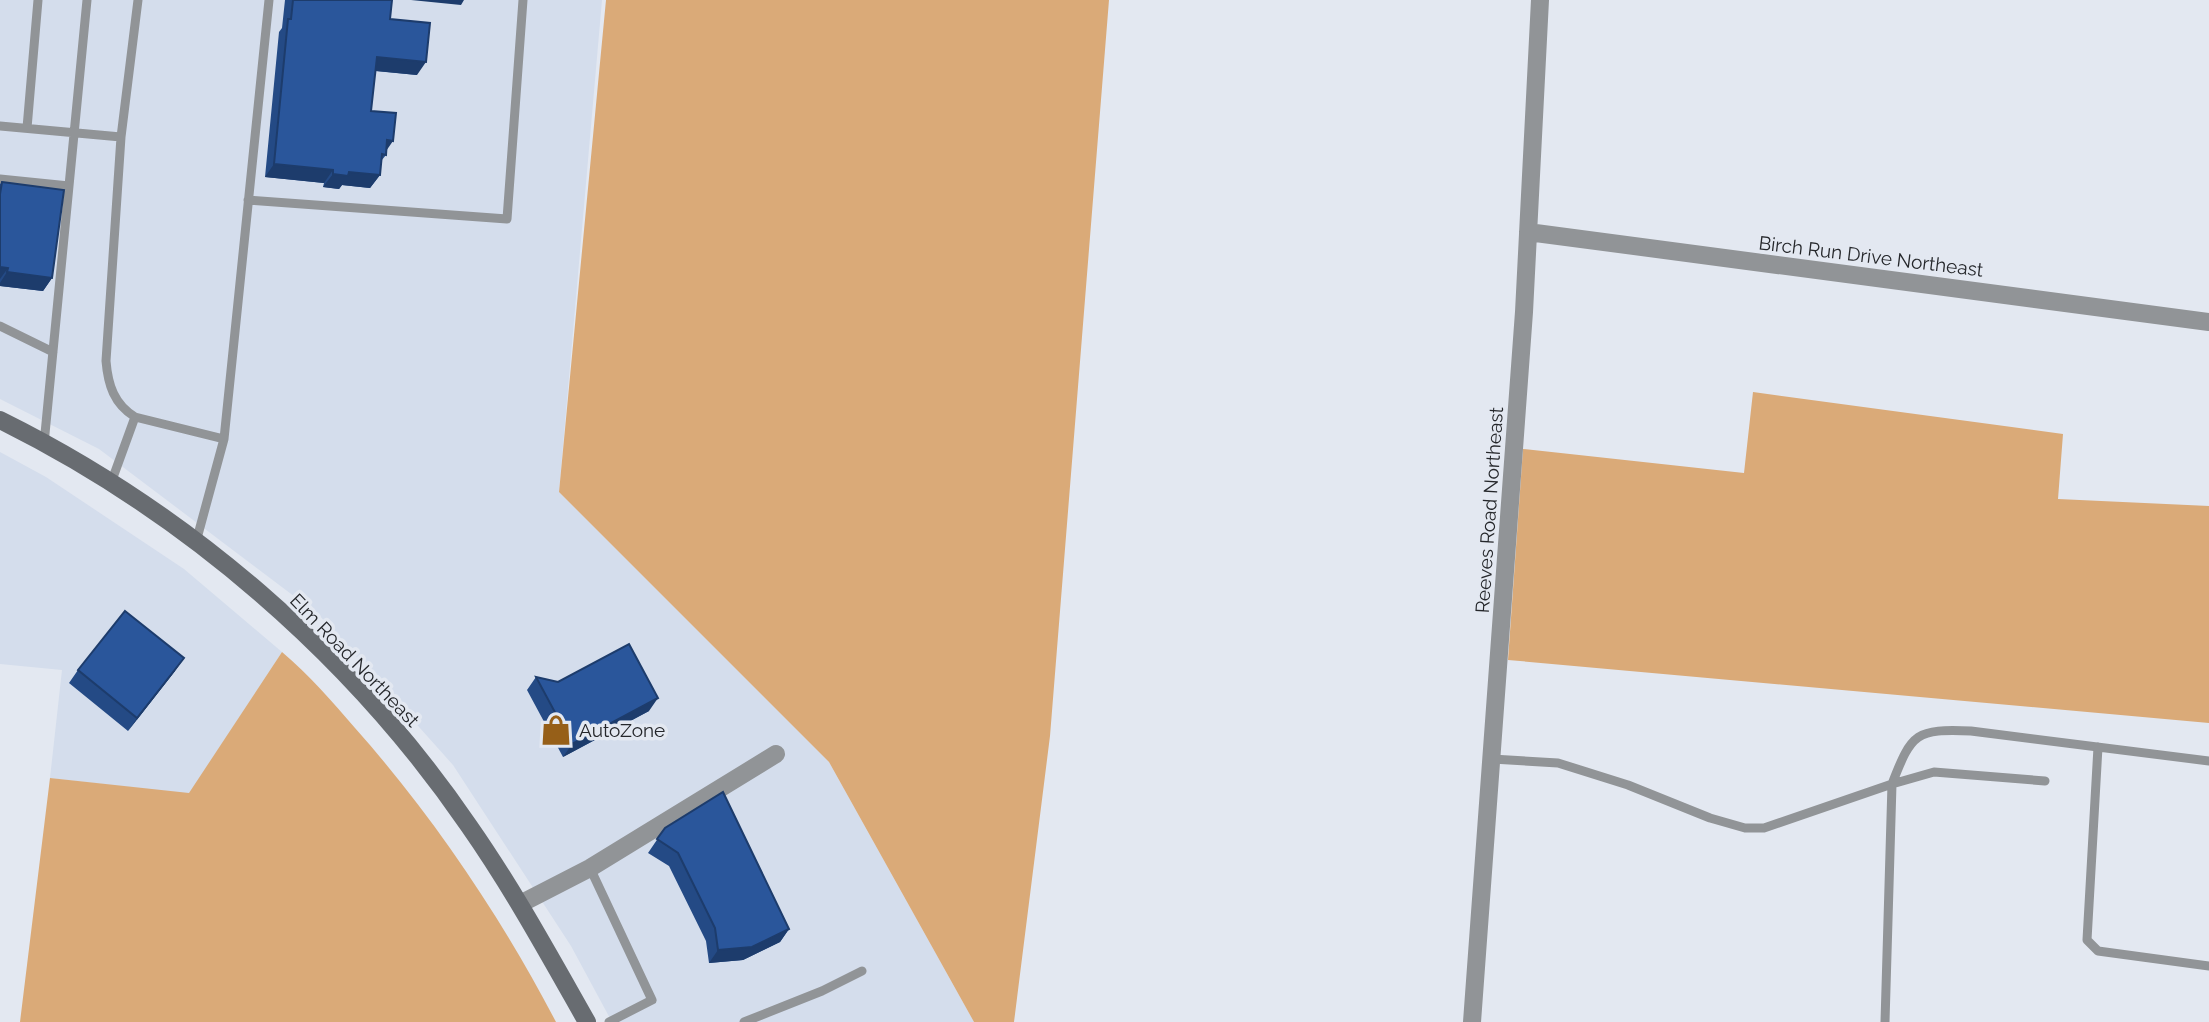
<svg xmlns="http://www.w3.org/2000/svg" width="2209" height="1022" font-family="Raleway,sans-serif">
<rect width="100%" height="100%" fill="#e3e8f1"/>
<path fill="#d4ddec" d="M0,0H602L559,492L829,762L974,1022H612L571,946L453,765L319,615L99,449L0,399Z
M0,452L46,477L184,569L282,652L189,794L50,778L62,670L0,664Z"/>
<path fill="#daaa78" d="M606,0H1109L1050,736L1014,1022H974L829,762L559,492Z
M1753,392L2063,434L2058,499L2209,506V723L1508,660L1523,449L1744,473Z
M282,652C309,675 332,701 355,728C434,817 501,917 556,1022H20L50,778L189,793Z"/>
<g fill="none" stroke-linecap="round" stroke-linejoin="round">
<path stroke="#919497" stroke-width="9" d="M0,126L121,137L106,361C108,385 114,404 135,417L224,439
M27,128L38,0
M121,137L138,0
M0,179L69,186
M248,200L507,219L523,0
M0,326L53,352
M44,444L87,0
M111,483L135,417
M196,542L224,439L269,0
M2098,747L2087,940L2098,951L2209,966
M1492,759L1558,763L1628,785L1710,818L1745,828H1764L1892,784C1912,732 1916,729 1971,731L2209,761
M590,868L652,1000L609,1022
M744,1022L822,991L862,971
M1885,1022L1892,784L1934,772L2045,781"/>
<path stroke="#919497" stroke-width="18" d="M1528,232L2209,322
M520,904L590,868L776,754
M1472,1022L1524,312L1540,0"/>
<path stroke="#686c71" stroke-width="18" d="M0,420C186,512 352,655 469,826C513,889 549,955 587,1022"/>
</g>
<path fill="#244a85" d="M285,0H392L390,19L417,75L375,71L371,111L386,151V155L381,161L380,175L370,188L342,185L339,189L323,187L324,183L265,177L279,32L282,28Z
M2,182L52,278L43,291L0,286V184Z
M78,670L175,671L128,731L69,683Z
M536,677L649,711L563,757L527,690Z
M665,828L789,929L780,942L743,960L709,963L706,941L669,866L648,853Z"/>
<path fill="#1d3c6c" d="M411,0H464L461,5Z
M377,57L426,62L417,75L367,70Z
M387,140L393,141L384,154Z
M274,164L333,170L324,183L265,177Z
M349,172L380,175L370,188L342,185L339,189L323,187L333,174Z
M0,267L8,268L0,279Z
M7,272L52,278L43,291L0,286V283Z
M184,658L175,671L128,731L137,718Z
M658,698L649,711L563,757L572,744Z
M789,929L780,942L743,960L709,963L718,950Z"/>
<path fill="#2a569b" stroke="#1d3c6c" stroke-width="2" d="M293,0H392L390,19L430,23L426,62L377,57L371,111L396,113L393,141L387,140L386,155L382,154L380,175L349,172L348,176L333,174V170L274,164L288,19H291Z
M2,182L64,190L52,278L7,272L8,268L0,267V194Z
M125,611L184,658L137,718L78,670Z
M629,644L658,698L572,744L536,677L558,682Z
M723,792L789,929L752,947L718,950L715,928L678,853L657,839L665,828Z"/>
<defs>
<symbol id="shop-bare" viewBox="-9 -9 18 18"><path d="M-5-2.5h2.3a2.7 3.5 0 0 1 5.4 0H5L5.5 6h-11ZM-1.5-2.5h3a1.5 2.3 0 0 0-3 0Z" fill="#965f18" stroke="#e3e8f1" stroke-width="2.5" paint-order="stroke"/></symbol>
</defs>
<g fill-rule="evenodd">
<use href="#shop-bare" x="534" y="708" width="44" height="44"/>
</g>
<g text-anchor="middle" stroke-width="7" stroke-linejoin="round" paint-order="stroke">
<g font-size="19" fill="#25272b" stroke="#e3e8f1">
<text transform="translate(1871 256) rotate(7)" y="7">Birch Run Drive Northeast</text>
<text transform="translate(1489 510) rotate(-86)" y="7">Reeves Road Northeast</text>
<text transform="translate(355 660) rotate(46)" y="7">Elm Road Northeast</text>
</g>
<g font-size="19" fill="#25272b" stroke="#e3e8f1" text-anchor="start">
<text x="579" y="737">AutoZone</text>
</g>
</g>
</svg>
